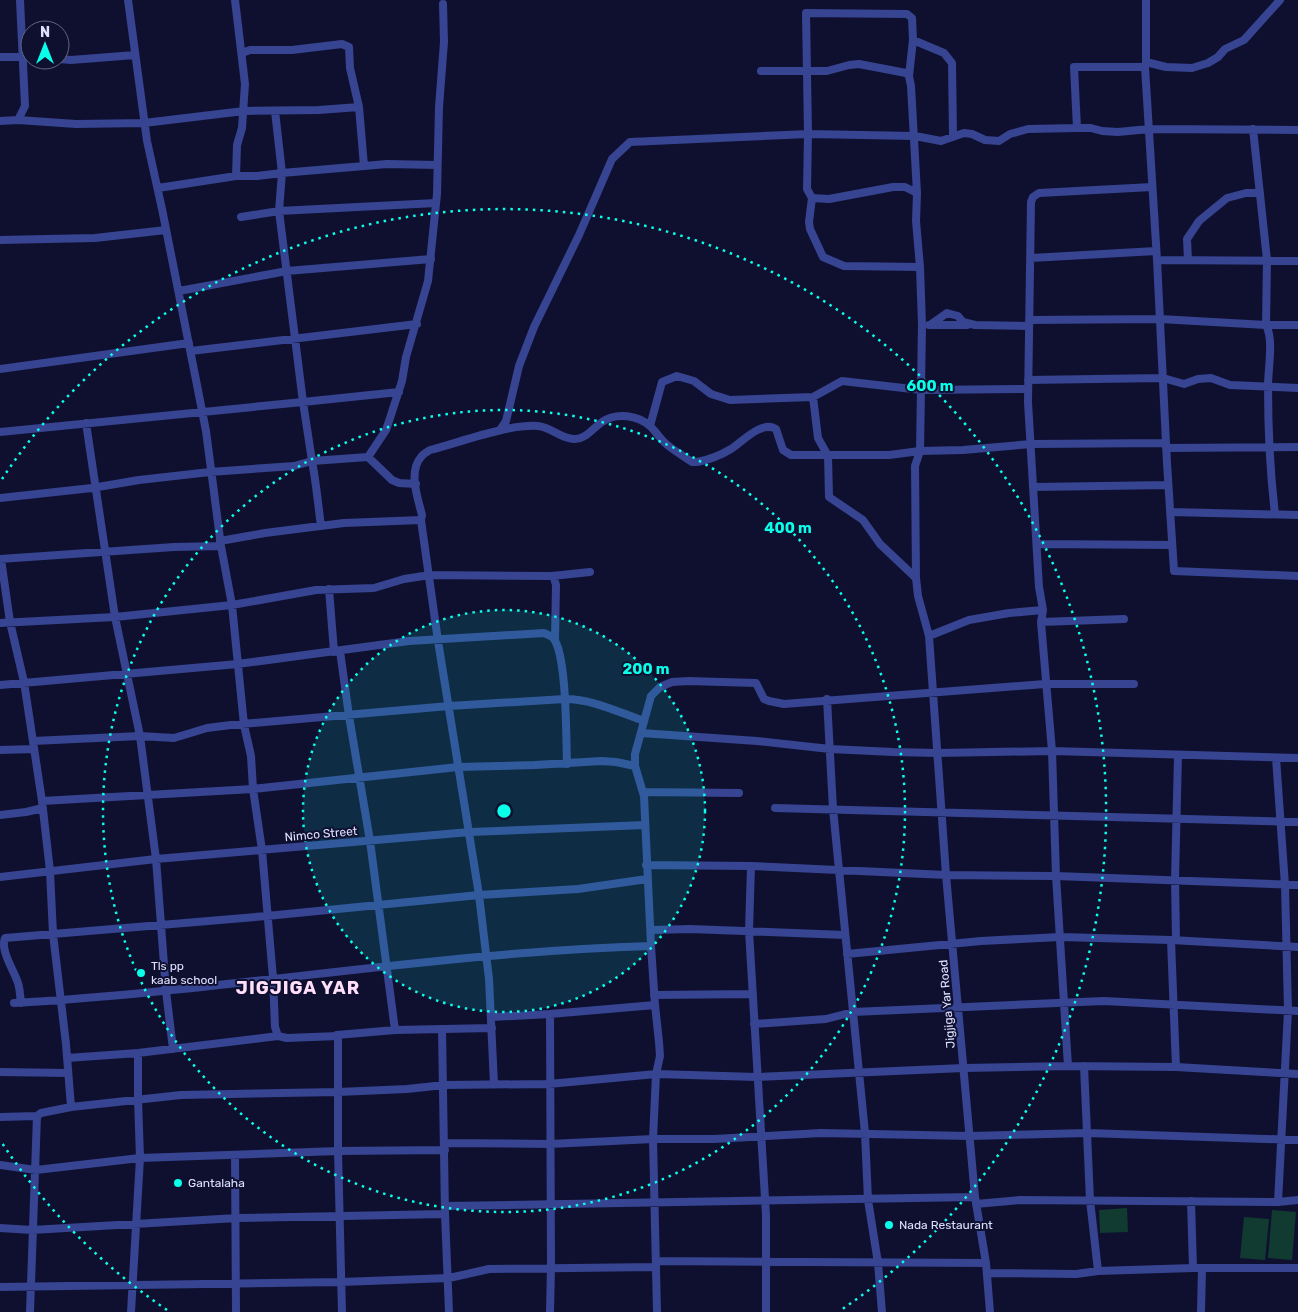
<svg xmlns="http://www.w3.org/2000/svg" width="1298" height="1312" font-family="Rubik,sans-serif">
<rect width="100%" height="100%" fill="#0f102f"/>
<path fill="#113a31" d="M1127,1208L1128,1232L1100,1233L1099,1210Z
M1272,1210L1296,1212L1292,1260L1268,1258Z
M1244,1217L1269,1219L1265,1260L1240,1258Z"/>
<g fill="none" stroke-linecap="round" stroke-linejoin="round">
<path stroke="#364492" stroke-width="8" d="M128,0L147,141L162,209L196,380L206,431L221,546L232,605L244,725L251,756L253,789L262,850L273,978L275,1027L278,1036
M235,0L245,84L242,128L237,145L236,176
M1146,0V62
M1280,0L1244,40L1225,49L1218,57L1208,63L1192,68L1166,67L1146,62L1145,67L1157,260L1167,463L1174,571L1298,576
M913,40L944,53L952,63L953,136
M0,57H30
M60,59L71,60L135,55
M761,71H827L849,65L859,64L906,73L909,76L911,86L917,193
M909,76L913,40L912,18L907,14L806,13L808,134L807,189L812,198L829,199L893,187H905L917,193L916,221L920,267L922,325L920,451L915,466L916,578
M18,120L25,106L20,0
M0,121L18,120L76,124L144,123L244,111L319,110L359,107
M1077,128H1091L1102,131L1118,132L1149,129L1298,130
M1253,129L1267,260L1266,325H1298
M364,166L387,164L437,165
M158,188L236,176H257L282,173L275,111
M812,198L809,222L810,229L823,257L844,266L920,267
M241,217L279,211L436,203
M0,240L95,238L166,230
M1031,258L1156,251
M1157,260L1298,261
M1188,260L1187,239L1199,221L1227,198L1246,193H1260
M179,291L287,271L431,259
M1029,320L1160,319L1266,325C1274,340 1268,368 1268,386C1268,428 1270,472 1275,514
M929,325H967
M930,325L947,313L958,316L963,322L975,325L1029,326
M191,351L417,324
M0,369L189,343
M1028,380L1163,378L1184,384L1198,379L1211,378L1230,385L1298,388
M813,397L842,381L921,390L1028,389
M86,423L115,617L140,736L156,859L166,991L173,1049
M650,426L662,382L677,376L694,381L711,394L730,400L813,397L818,438L828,456L829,497L863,520L880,544L916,578L918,596L929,636L946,875L975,1197L986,1263L990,1312
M500,430L506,421L519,366L534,327L579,235L612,159L630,142L808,134L915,136L941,141L964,133L972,134L985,140L999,141L1010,134L1028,129L1077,128L1074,67H1145
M0,432L303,402L279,211L282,173L364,166L359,107L350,68L349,47L342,44L292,50H250L242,53
M1166,448L1298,447
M368,457L386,430L390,418L402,381L406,357L428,281L437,194L439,107L444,42L443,4
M1034,487L1168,485
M0,498L92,488L139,480L210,472L294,466L312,461L303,402L399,392
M1170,512L1298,515
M321,526C318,504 316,482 312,461L368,457L392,480L399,483L416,484
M220,541L265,533L344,523L421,520
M1037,544L1172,545
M0,559L174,547L221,546
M1,559L10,622L24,682L42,801L50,871L53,934L66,1044L71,1107
M552,576L554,578L556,585L555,640
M329,589L334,652
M1041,622L1124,619
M0,623L115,617L232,605L316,590L374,588L404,579L430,575L552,576L590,572
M929,636L969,620L1009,613L1043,610
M340,651L349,716L370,841L395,1030
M0,685L238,664L409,641L544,633C548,635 552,636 554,639C567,658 566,738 567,764
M827,699L833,809L865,1133L868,1200L878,1263L882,1312
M641,733L757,741L830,749L893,752L938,753L1052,751L1298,758
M33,741L140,736L174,738L207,728L231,725L449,706L565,699C592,699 618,712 644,721
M0,750L34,749
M1276,758L1285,885L1288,1011L1278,1202
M643,792L739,793
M42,801L253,789L458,767L535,765L601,761L616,762L635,766
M775,808L1298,822
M0,815L26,812L43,808
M646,865L751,866L946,875L1056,876L1298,885
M751,866L749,931L766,1215V1312
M0,877L156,859L470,832L645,825
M651,930L690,929L845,935
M1171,940L1176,1067
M1176,940L1175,880L1178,755
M847,954L981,941L1060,937L1171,940L1298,947
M654,995L753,994
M14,1003C227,991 437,952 651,946
M21,1003C20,996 20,989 18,983C14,970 0,951 5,938L267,916L479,895L578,889L647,879
M550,1014L551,1267L550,1312
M492,1017L550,1014L655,1005
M754,1024L826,1019L853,1012L1104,1001L1298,1011
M442,1029L445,1214L449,1312
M337,1035L395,1030L492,1028
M67,1058L138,1053L278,1036L287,1038L338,1036V1151L342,1312
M1068,1066L1056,876L1052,751L1041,622L1043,610L1039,587L1028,402L1031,202L1033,197L1039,193L1152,187
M1084,1066L1090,1200L1098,1271
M0,1072L68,1073
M494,1084L489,979L479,895L438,641L421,520L422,515C418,499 408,472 421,457C423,454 427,452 430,450C461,442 508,424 538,426C551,427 561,439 574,439C585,440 593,428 602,422C616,412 639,415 651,427C656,432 659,437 664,442C671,449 682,455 692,462H697C708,460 721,455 731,449C742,442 762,420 776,429L783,450L791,455H889L920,451L963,450L1031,444L1166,443
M0,1117L37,1116
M445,1143L550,1144L653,1139H714L821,1133L970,1136L1088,1133L1298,1140
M235,1155L236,1312
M0,1165L36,1170L140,1158L338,1151L445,1150
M1191,1201L1193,1268
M976,1204L1020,1200L1278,1202L1298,1200
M445,1206L975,1197
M0,1228L32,1230L237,1218L445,1214
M656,1261L986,1263
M987,1273L1076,1274L1098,1271L1193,1268H1298
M0,1287L341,1282L449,1278L489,1269L656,1267
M30,1312L37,1116L41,1113L71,1107L181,1095L338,1092L407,1089L444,1085L549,1084L656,1074L757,1077L964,1068L1068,1066L1176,1067L1298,1074
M131,1312L140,1158L138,1099V1053
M657,1312L653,1139L656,1074L660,1056L659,1042L655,1005L651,946L644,796L635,766V754L651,696L660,687L672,682L689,681L756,683L764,699L769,701L784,704L1045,684H1134
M1201,1312L1202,1268"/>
</g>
<circle cx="504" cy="811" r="201" fill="#09ffe9" fill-opacity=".12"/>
<g fill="none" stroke="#09ffe9" stroke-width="2.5" stroke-dasharray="2.5 5">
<circle cx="504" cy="811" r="201"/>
<circle cx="504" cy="811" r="401"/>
<path d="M167 1310A602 602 0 0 1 2 1143M2 479A602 602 0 1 1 841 1310"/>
</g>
<g fill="#09ffe9" stroke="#0f102f" stroke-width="2">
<circle cx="141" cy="973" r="5"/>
<circle cx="178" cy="1183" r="5"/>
<circle cx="889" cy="1225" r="5"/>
</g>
<g text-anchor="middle" stroke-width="4" stroke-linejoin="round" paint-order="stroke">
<g font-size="12" fill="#dde0ff" stroke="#0f102f">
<text transform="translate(321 834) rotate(-5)" y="4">Nimco Street</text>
<text transform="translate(947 1004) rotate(-95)" y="4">Jigjiga Yar Road</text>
</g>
<g font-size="12" fill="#dde0ff" stroke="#0f102f" text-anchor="start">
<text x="151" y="970">Tls pp<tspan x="151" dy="14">kaab school</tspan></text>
<text x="188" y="1187">Gantalaha</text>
<text x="899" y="1229">Nada Restaurant</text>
</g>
<g font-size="18" font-weight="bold" letter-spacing="1" fill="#ffdff9" stroke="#0f102f">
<text x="298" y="994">JIGJIGA YAR</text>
</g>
</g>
<circle cx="504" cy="811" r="8" fill="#09ffe9" stroke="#0f102f" stroke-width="2.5"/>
<g font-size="15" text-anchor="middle" font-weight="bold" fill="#09ffe9" stroke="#0f102f" stroke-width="4" stroke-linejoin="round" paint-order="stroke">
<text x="930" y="391">600 m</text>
<text x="788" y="533">400 m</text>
<text x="646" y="674">200 m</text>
</g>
<g transform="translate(45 45)"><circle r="24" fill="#0f102f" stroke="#616382"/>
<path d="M0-4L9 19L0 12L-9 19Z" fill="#09ffe9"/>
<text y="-8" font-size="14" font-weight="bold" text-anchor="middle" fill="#dde0ff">N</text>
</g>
</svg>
